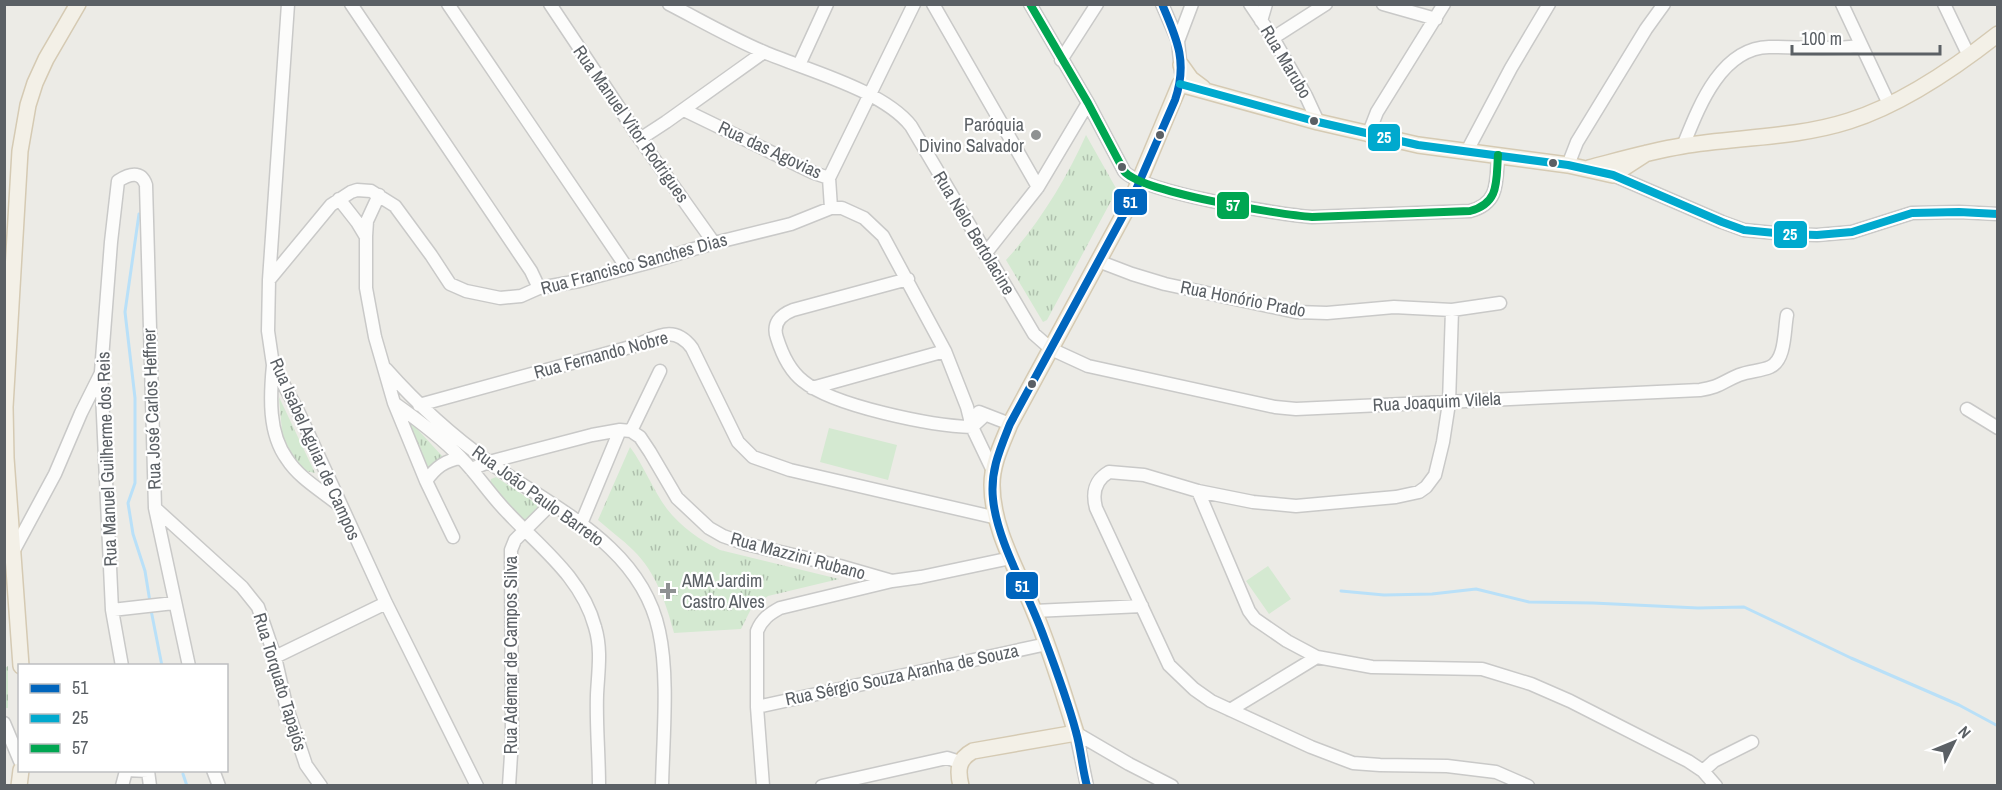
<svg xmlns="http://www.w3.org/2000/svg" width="2002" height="790" font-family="'Archivo Narrow',sans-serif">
<defs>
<pattern id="park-tufts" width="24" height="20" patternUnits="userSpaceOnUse" patternTransform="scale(1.5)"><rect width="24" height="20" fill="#d4e9d1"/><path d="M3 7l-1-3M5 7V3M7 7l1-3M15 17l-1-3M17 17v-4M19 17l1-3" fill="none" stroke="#afc0ad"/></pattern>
</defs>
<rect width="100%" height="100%" fill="#ecebe6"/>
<path fill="#d4e9d1" d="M829,428L897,445L888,480L820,462Z
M1268,566L1291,599L1269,614L1246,581Z"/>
<path fill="url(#park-tufts)" d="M1086,135L1117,190L1047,320L1043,322L1006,260C1038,225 1067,178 1086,135Z
M279,397L315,473L285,466Z
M404,418L408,419L443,457L432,469L422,470Z
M630,447C644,466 653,490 667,509C681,527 700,540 720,550L839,579L768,596L752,607L741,629L674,633C666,603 656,572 633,550C622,539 609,530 598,520Z
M496,477L537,504L538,511L523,523L490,484L491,479Z
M8,666V708H5V668Z"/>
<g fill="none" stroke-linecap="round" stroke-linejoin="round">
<path stroke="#b9e0f8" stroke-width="3" d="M139,214L125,312L135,398V483L128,503L133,534L145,571L150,602
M1341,591L1384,595L1432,594L1476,589L1529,602L1593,603L1698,608L1744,607L1851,658L1959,705L1998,726
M151,610L162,666
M183,774L187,786"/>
<defs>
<path id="minor" d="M288,4L269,280L268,331L273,365L298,411L386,603L477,786
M351,4L531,271L539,288
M448,4L627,268
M550,4L640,139L714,243
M669,4C700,20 731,38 764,52C806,70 883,90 911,126L1034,334L1051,349L1088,366L1275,407L1296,409L1700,390C1720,387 1722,382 1739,375C1749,371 1761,371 1770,367C1786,360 1784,330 1787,315
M933,4L1038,187
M1030,4L1088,103L1124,171C1140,192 1281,215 1312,217L1470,211C1500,203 1496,181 1498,155
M1162,4L1178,41L1181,72
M1250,4L1273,38L1306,96L1318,122
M1383,4L1436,19
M1842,4L1889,104
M1944,4L1969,56
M1261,21L1266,4
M1273,38L1326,4
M1178,41L1192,4
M1061,60L1097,4
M799,65L827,4
M684,110L814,173L829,178L831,208
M1368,135L1377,112L1444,4
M640,139L666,122L764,52
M1683,146C1698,109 1720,48 1769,47C1800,47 1830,50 1861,46
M1467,151L1511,68L1549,4
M1568,165L1577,142L1646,29L1664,4
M1613,175L1722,222L1744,230L1786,234L1817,235L1852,232L1912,213L1959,212L1998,214
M829,178L914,4
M339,199L357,222L366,237V288L375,337L394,403L426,481L453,537
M366,236L367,221L379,195
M985,254L1038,187L1088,103
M1098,261L1132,274L1165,284L1296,312L1327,313L1394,307L1452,310L1500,303
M908,279L793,310C780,315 772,324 777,338C782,354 790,371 803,381C833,406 932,426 972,427L985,415
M269,280L331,205L351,192L357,190L371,191L395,206L431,255L450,284L466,291L500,298L521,296L539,288L579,281L647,263L714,243L791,224L831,208H842L864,218L883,236L945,351L967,407L972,427L993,471
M1452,310L1449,403L1443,442L1435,475L1426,487L1419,492L1396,497L1296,506L1253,502L1198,491L1144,475L1109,472C1095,480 1092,493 1096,508L1169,665L1194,689L1211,701L1311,747L1353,763L1380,765L1447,766L1496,772L1528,786
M273,365C270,396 268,433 287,459C299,478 322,491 339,505
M386,369C417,404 451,435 490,463C555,509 641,546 659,631C669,676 663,738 662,786
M812,388L945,351
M394,403C418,420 441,437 461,458C478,475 491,496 508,513C541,548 582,578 595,627C602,650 598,672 597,695C596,725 599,755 599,786
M419,405L634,346C657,337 674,324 692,348L738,442L753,457L790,470L997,518
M1967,409L1998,428
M979,412L1010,424
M631,431L660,371
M471,469L489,462L592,435L620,430L631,431L640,437L650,452L677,498L709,528L723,536L746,544L840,566L892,581
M426,481C435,468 445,460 461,458
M1198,491L1249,611L1255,619L1287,641L1317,657L1372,667L1482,669L1531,684L1570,701L1688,761L1703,771L1716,786
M155,508L242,587L258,607L275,657L286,705L306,765L321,786
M581,524L620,430
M13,552L55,474L81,413L101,373
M112,610L174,603
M1034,611L1142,606
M275,657L386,603
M122,666L112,610L101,372L111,242L118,181C129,174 141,170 146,185L155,508L189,666
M757,707L1047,644
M1230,710L1317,657
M4,723L20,761
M1076,733L1129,764L1172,786
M1076,733L1087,786
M126,770L148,771L150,786
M213,770L219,786
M1703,771L1714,761L1752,742
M122,786L126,771
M509,786L512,739L511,550L515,540L551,504
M763,786L757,707V631C762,619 769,614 780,608L892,581L921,577L1011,558
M822,786L947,758L960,762"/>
<path id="major" d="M1181,65L1191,79L1203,88
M1589,168C1620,160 1651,151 1682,146C1737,137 1796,138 1849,121C1900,105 1956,67 1998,34
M21,666L6,458L5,407L20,151L28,105L35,83L46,59L78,4
M19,786L21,770
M961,786C957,770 958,759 973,751L1076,733C1063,692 1051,651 1034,611C1018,571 992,529 992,485C992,463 1002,444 1010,424L1131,201L1180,84L1318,122L1418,145L1568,165L1613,175L1647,153"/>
</defs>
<use href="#minor" stroke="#c9c9c8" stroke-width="15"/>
<use href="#major" stroke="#d5cab3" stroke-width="18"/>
<use href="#minor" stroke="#fcfcfb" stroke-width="12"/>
<use href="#major" stroke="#f3f0e7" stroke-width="15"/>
<defs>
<path id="bus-1" d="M1087,786C1082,768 1081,749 1076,732C1067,698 1054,664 1042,632C1027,591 997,541 993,499C990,471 1000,449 1010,424L1131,201L1175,100C1188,62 1177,39 1162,4"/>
<path id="bus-2" d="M1180,84L1318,122L1418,145L1568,165L1613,175L1722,222L1744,230L1786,234L1817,235L1852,232L1912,213L1959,212L1998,214"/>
<path id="bus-3" d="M1030,4L1088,103L1124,171C1140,192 1281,215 1312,217L1470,211C1500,203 1496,181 1498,155"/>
</defs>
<use href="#bus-1" stroke="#fff" stroke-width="12"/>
<use href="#bus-2" stroke="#fff" stroke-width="12"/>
<use href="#bus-3" stroke="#fff" stroke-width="12"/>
<use href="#bus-1" stroke="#0065bd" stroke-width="8"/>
<use href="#bus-2" stroke="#00a9ce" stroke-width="8"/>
<use href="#bus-3" stroke="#00a651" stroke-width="8"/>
</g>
<g fill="#5b6065" stroke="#fff" stroke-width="2">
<circle cx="1314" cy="121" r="5"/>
<circle cx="1160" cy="135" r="5"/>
<circle cx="1553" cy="163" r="5"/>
<circle cx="1122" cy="167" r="5"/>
<circle cx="1032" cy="384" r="5"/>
</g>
<g fill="#8e9192" stroke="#fff" stroke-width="2">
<circle cx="1036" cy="135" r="6"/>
<path d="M665 582h6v6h6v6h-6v6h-6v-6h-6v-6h6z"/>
</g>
<g text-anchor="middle" stroke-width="4.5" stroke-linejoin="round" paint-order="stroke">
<g font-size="18" fill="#5b6065" stroke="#fff">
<text transform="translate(1286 62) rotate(59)" y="6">Rua Marubo</text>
<text transform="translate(631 124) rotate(55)" y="6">Rua Manuel Vitor Rodrigues</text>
<text transform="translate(770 150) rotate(25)" y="6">Rua das Agovias</text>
<text transform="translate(974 233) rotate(59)" y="6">Rua Nelo Bertolacine</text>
<text transform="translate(634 264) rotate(-15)" y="6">Rua Francisco Sanches Dias</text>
<text transform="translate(1243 299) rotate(11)" y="6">Rua Honório Prado</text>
<text transform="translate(601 355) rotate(-15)" y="6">Rua Fernando Nobre</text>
<text transform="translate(1437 402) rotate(-3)" y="6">Rua Joaquim Vilela</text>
<text transform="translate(152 409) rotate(-92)" y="6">Rua José Carlos Heffner</text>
<text transform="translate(315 449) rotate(66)" y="6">Rua Isabel Aguiar de Campos</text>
<text transform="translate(107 459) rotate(-92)" y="6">Rua Manuel Guilherme dos Reis</text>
<text transform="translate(538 496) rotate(36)" y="6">Rua João Paulo Barreto</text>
<text transform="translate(798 556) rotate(15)" y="6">Rua Mazzini Rubano</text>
<text transform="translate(511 655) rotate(-90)" y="6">Rua Ademar de Campos Silva</text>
<text transform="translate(902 675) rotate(-12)" y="6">Rua Sérgio Souza Aranha de Souza</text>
<text transform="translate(280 682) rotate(73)" y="6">Rua Torquato Tapajós</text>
</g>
<g font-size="18" fill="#5b6065" stroke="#fff" text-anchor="end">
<text x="1024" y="131">Paróquia<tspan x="1024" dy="21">Divino Salvador</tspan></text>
<text x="682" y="587" text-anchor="start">AMA Jardim<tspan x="682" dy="21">Castro Alves</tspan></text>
</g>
</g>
<g stroke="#fff" stroke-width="2">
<rect x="1367" y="123" width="34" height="29" rx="6" fill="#00a9ce"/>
<rect x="1113" y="188" width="35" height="28" rx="6" fill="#0065bd"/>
<rect x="1216" y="191" width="34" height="29" rx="6" fill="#00a651"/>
<rect x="1773" y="220" width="35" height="29" rx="6" fill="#00a9ce"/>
<rect x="1005" y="571" width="34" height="29" rx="6" fill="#0065bd"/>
</g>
<g font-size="16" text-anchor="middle" font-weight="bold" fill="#fff">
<text x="1384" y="143">25</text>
<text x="1130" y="208">51</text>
<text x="1233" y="211">57</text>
<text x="1790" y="240">25</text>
<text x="1022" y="592">51</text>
</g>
<rect width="2002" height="790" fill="none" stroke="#5b6065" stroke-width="12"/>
<rect x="18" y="664" width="210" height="108" fill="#ffffff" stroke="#bdbfc1" stroke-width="1.5"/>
<rect x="30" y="684" width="30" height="9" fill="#0065bd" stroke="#bdbfc1" stroke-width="1.5"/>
<text x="72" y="694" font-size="18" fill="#5b6065">51</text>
<rect x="30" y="714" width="30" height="9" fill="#00a9ce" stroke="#bdbfc1" stroke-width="1.5"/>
<text x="72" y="724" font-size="18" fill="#5b6065">25</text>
<rect x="30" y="744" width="30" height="9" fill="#00a651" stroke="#bdbfc1" stroke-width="1.5"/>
<text x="72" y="754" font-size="18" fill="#5b6065">57</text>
<g transform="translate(1954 742) rotate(47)" stroke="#ffffff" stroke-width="4.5" paint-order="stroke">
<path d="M0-4.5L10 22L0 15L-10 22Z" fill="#5b6065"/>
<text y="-9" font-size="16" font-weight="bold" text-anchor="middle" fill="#5b6065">N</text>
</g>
<path d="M1792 45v9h148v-9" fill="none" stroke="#5b6065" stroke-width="3"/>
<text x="1801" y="45" font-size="18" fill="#5b6065" stroke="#ffffff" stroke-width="4.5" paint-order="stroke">100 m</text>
</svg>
